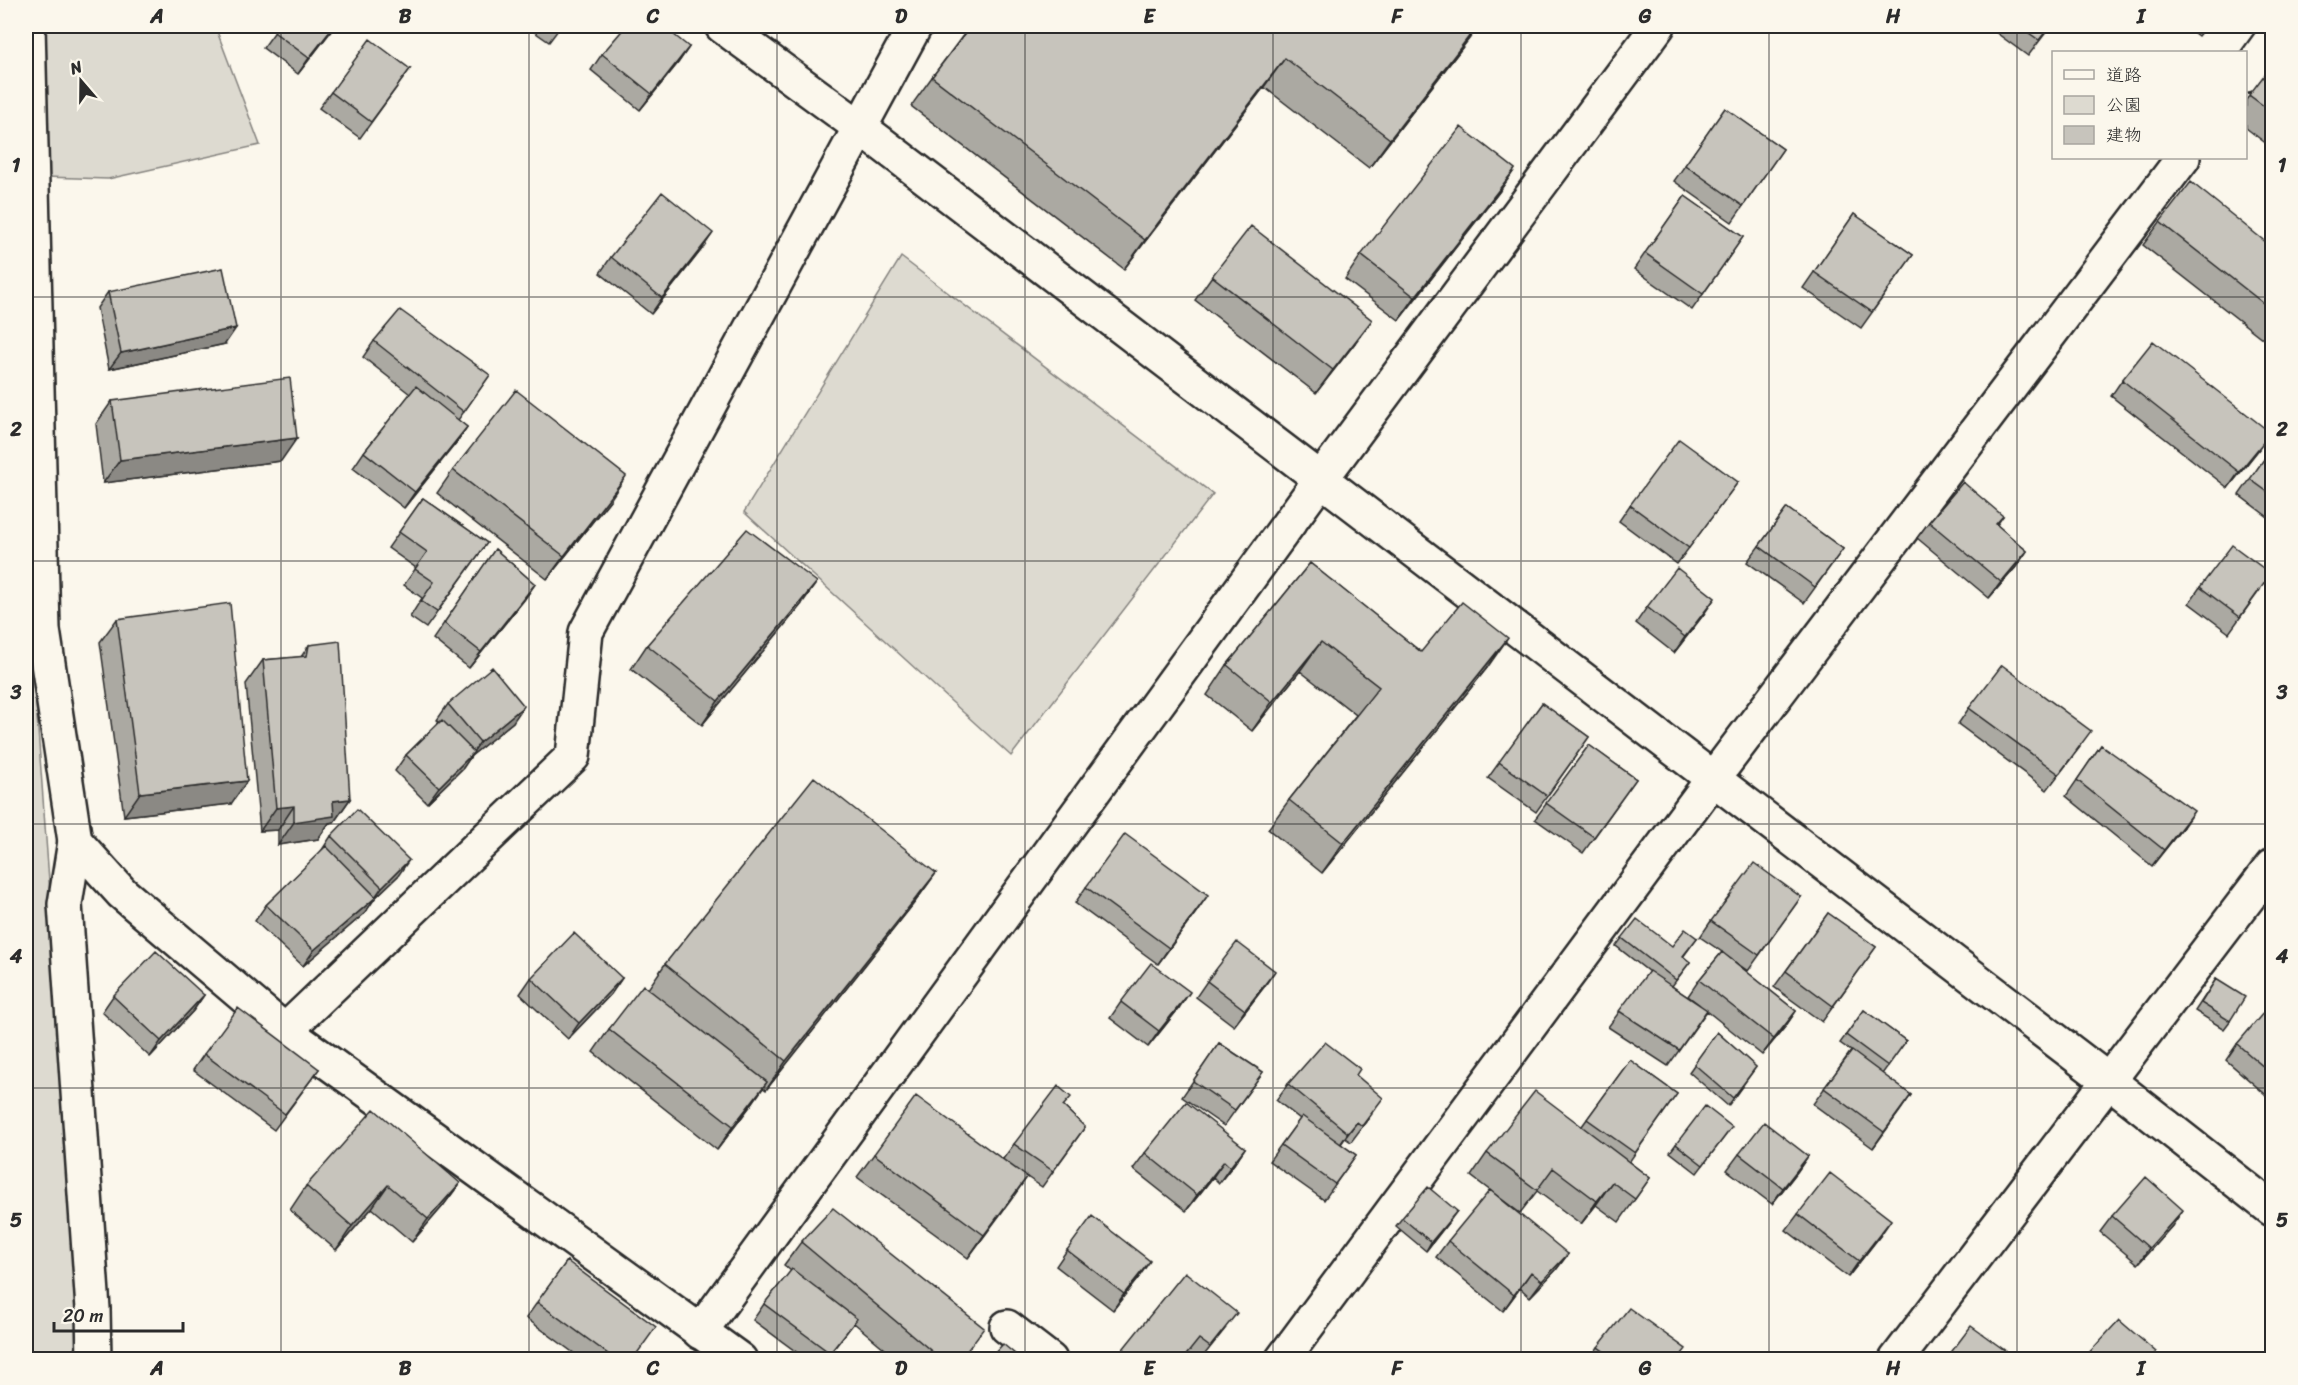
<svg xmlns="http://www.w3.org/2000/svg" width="2298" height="1385" font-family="Sriracha,'Klee One',sans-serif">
<rect width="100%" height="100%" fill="#fbf7ec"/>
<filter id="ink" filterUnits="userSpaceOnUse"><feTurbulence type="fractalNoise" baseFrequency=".0167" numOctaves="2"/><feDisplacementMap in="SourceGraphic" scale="12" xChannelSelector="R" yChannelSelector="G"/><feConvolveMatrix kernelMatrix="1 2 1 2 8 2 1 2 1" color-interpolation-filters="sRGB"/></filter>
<g filter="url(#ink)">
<path fill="#dddad0" stroke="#84827e" stroke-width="1.5" d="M42,26H215L260,145L108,179L45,177Z
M901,257L1213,494L1011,756L744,512Z
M26,477L35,689L84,1359H26Z"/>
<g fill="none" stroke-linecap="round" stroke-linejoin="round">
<defs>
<path id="street" d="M2246,75L2272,39
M75,841L65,904L93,1309L94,1360
M285,1031L573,756L586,632L915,26
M1007,1327L1050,1360
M700,1332L1321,479L1658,26
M1282,1360L1712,780L2183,158"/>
<path id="secondary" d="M28,26L43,630L75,841L122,893L285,1031L740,1360
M722,26L861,128L2109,1081L2272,1209
M1896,1360L2272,866"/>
</defs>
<use href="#street" stroke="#2b2b2b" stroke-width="38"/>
<use href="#secondary" stroke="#2b2b2b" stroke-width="38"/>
<use href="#street" stroke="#fbf7ec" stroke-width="33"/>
<use href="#secondary" stroke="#fbf7ec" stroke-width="33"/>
</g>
<path fill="#aba9a2" stroke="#2b2b2b" stroke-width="1.5" d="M279,26H335L298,74L263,48Z
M526,26H561L549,42Z
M969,26H1479L1369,168L1264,87L1124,269L911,106L932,77L970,26Z
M1987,26H2051L2028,56Z
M2185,26H2206L2198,36Z
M689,47L678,63L640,110L591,70L602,54Z
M2272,65V148L2246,128V100Z
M410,69L360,138L319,108L331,92Z
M1725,108L1783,149L1732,222L1674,181Z
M1515,169L1499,192L1399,320L1345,279L1361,255Z
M1685,196L1743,237L1692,310L1634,269Z
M1854,214L1913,255L1861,328L1803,288Z
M2160,222L2272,247V346L2143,245Z
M702,249L651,314L600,273L611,257Z
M1212,276L1355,343L1316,393L1195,300Z
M108,292L225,344L109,369L97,308Z
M374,341L490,375L458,420L467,427L456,443L404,508L353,468L364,452L410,394L363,357Z
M2122,380L2259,449L2228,488L2111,396Z
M112,401L281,461L103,483L96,424Z
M2272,448V520L2239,495Z
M453,470L610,500L547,579L437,493Z
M1738,482L1677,564L1619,521L1630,505Z
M423,498L487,543L426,628L410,617L422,598L404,585L416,568L388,548Z
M1787,508L1843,549L1804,603L1747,562Z
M2003,516L1997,525L2027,551L2016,567L1989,598L1917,538L1929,522Z
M495,549L535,584L524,600L469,668L433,639Z
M1310,563L1421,652L1487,668L1322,873L1268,829L1289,800L1356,715L1300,671L1252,731L1207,695L1227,665Z
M2200,587L2260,590L2229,633L2189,603Z
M801,605L702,725L631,669L647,645Z
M1647,607L1704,614L1674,653L1636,623Z
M117,619L231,804L124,816L100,642Z
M309,645L350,799L334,822L329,823L318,839L278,845V830L260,831L246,684L263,660L301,657Z
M1542,703L1589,737L1536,812L1488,778Z
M448,704L513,722L471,756L463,768L427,803L395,771L406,755L439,722L437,720Z
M1969,708L2080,747L2047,790L1958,724Z
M1589,745L1636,779L1583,853L1535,819Z
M2101,745L2183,827L2152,866L2066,796Z
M331,836L398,876L375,898L365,913L303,966L255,921L266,905L320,853Z
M936,873L915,902L766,1090L763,1088L751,1105L717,1150L593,1052L609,1029L648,989L665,964Z
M1086,887L1197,911L1158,964L1075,903Z
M1801,897L1748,971L1728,957L1796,1011L1785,1027L1762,1055L1707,1011L1668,1066L1608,1027L1649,972L1616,946L1622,938L1672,946L1697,938L1683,957L1690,962L1672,986L1700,1005L1688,996L1699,980L1722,952L1700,937L1711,921Z
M1828,913L1876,947L1822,1022L1774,987Z
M531,978H622L611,994L568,1039L520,994Z
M2216,979L2230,1021L2224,1029L2195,1011Z
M1207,981L1264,987L1234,1026L1196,997Z
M204,995L193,1011L150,1057L102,1012L113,996Z
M1121,1002L1179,1008L1148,1047L1110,1018Z
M2272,1009V1100L2226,1060L2237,1044Z
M1864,1010L1906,1041L1882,1074L1911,1095L1873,1148L1813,1104L1851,1051L1840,1043Z
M1717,1032L1756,1067L1728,1106L1689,1072Z
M1219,1043L1263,1072L1224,1126L1182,1097Z
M204,1054L319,1069L274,1130L193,1070Z
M1630,1060L1677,1094L1629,1162L1650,1178L1619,1222L1596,1205L1581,1224L1537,1191L1520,1213L1471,1176L1487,1153L1582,1126Z
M1356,1075L1372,1114L1351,1142L1345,1138L1341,1144L1356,1155L1324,1200L1269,1161L1300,1119L1276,1100L1288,1084Z
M1064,1107L1085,1127L1042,1187L1027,1177L968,1258L857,1177L874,1154L1003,1159L1014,1144Z
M1726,1135L1697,1173L1670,1152L1676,1144Z
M1245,1148L1234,1164L1219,1183L1213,1177L1186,1211L1133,1169L1145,1153Z
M1739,1154L1808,1156L1797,1172L1772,1204L1727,1170Z
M460,1183L443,1206L412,1242L372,1208L336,1250L290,1210L306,1186Z
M1798,1214L1880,1236L1848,1277L1786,1230Z
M2112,1216L2172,1226L2138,1264L2100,1232Z
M1402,1218L1451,1219L1426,1251L1396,1226Z
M1448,1241L1568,1254L1556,1270L1530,1297L1520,1288L1503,1311L1436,1257Z
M801,1242L961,1359H897L854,1323L826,1359H806L753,1320L764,1304L791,1271L784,1265Z
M1067,1250L1139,1277L1113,1310L1056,1266Z
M567,1261L633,1359H582L526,1318Z
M1225,1329L1201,1359H1194L1188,1355L1184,1359H1115Z
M1598,1347L1678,1359H1589Z"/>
<path fill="#8b8984" stroke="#2b2b2b" stroke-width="1.5" d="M334,26H335L298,74L309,58Z
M1477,26H1479L1369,168L1390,139Z
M689,47L678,63L640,110L652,94Z
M1285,58L1264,87L1124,269L1145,240Z
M1515,169L1499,192L1399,320L1415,297Z
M713,233L702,249L651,314L662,298Z
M1372,320L1355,343L1316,393L1333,370Z
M236,328L225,344L109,369L121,353Z
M467,427L456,443L404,508L415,492Z
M2271,433L2259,449L2228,488L2239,472Z
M297,438L281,461L103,483L120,460Z
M626,476L610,500L547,579L564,556Z
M2027,551L2016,567L1989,598L2001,582Z
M817,582L801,605L702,725L718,701Z
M535,584L524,600L469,668L481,652Z
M1715,598L1704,614L1674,653L1685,637Z
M1508,638L1487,668L1322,873L1343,843Z
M1321,642L1300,671L1252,731L1272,702Z
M524,706L513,722L471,756L463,768L427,803L439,787L471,755L480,742Z
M247,781L231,804L124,816L140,793Z
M350,799L334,822L329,823L318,839L278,845L294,822L333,801Z
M294,806L278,830L260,831L276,808Z
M2194,811L2183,827L2152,866L2164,850Z
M409,860L398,876L375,898L365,913L303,966L314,950L373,900L382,887Z
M936,873L915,902L766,1090L786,1061Z
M1208,895L1197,911L1158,964L1169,948Z
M1275,971L1264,987L1234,1026L1245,1010Z
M622,978L611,994L568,1039L579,1023Z
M1190,992L1179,1008L1148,1047L1159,1031Z
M204,995L193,1011L150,1057L161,1041Z
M1796,1011L1785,1027L1762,1055L1774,1039Z
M767,1082L751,1105L717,1150L733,1126Z
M1911,1095L1900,1111L1873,1148L1884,1132Z
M1357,1122L1345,1138L1337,1149L1348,1133Z
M1245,1148L1234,1164L1219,1183L1230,1167Z
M1808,1156L1797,1172L1772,1204L1783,1188Z
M1224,1161L1213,1177L1186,1211L1197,1195Z
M1027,1177L1011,1200L968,1258L984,1235Z
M1612,1182L1596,1205L1581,1224L1597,1201Z
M460,1183L443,1206L412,1242L428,1219Z
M388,1185L372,1208L336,1250L352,1226Z
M2183,1210L2172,1226L2138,1264L2149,1248Z
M1457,1211L1451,1219L1426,1251L1431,1242Z
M1891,1220L1880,1236L1848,1277L1859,1261Z
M1568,1254L1556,1270L1530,1297L1542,1281Z
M1150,1261L1139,1277L1113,1310L1124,1294Z
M1531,1272L1520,1288L1503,1311L1514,1295Z"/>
<path fill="#c7c4bc" stroke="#2b2b2b" stroke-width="1.5" d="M279,26H334L309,58L274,32Z
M626,26H663L689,47L652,94L602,54Z
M971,26H1477L1390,139L1285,58L1145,240L932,77Z
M2019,26H2050L2039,40Z
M370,39L410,69L371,122L331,92Z
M2272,65V112L2249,95Z
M1725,108L1783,149L1743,206L1685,165Z
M1461,127L1515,169L1415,297L1361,255Z
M2191,182L2272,247V310L2160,222Z
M662,192L713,233L662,298L611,257Z
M1685,196L1743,237L1703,294L1645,253Z
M1854,214L1913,255L1872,312L1814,272Z
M1251,226L1372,320L1333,370L1212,276Z
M223,268L236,328L121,353L108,292Z
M400,310L490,375L464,412L374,341Z
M2153,341L2271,433L2239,472L2122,380Z
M290,378L297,438L120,460L112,401Z
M416,386L467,427L415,492L364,452Z
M516,390L626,476L564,556L453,470Z
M1679,439L1738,482L1689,548L1630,505Z
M2272,448V495L2250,479Z
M1963,482L2003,516L1996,524L2027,551L2001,582L1929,522Z
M423,498L487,543L437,612L421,601L434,582L415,569L427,552L399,532Z
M1787,508L1843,549L1815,587L1759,546Z
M747,529L817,582L718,701L647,645Z
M2232,545L2271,574L2240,617L2200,587Z
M495,549L535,584L481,652L444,623Z
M1310,563L1421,652L1462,602L1508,638L1343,843L1289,800L1379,687L1321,642L1272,702L1227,665Z
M1677,568L1715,598L1685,637L1647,607Z
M230,603L247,781L140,793L117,619Z
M340,641L350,799L333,801L334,816L294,822V806L276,808L263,660L307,656L309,645Z
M2002,665L2091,731L2059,774L1969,708Z
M492,667L524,706L480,742L448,704Z
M1542,703L1589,737L1547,796L1499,762Z
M442,720L474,752L439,787L406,755Z
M1589,745L1636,779L1594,837L1546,803Z
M2101,745L2194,811L2164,850L2077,780Z
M814,777L936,873L786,1061L665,964Z
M357,809L409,860L382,887L331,836Z
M1125,834L1208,895L1169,948L1086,887Z
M326,846L376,897L314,950L266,905Z
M1754,863L1801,897L1759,955L1711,921Z
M1828,913L1876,947L1833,1006L1786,971Z
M1637,919L1672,946L1685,929L1697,938L1683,956L1690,962L1676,980L1622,938Z
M574,933L622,978L579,1023L531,978Z
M1237,942L1275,971L1245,1010L1207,981Z
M156,951L204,995L161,1041L113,996Z
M1722,952L1796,1011L1774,1039L1699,980Z
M1151,963L1190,992L1159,1031L1121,1002Z
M1649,971L1707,1010L1679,1050L1619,1011Z
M2216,979L2245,997L2230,1021L2201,1003Z
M643,985L767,1082L733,1126L609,1029Z
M2269,1006L2272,1009V1074L2237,1044Z
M238,1008L319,1069L285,1114L204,1054Z
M1864,1010L1906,1041L1888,1066L1846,1035Z
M1717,1032L1756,1067L1733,1098L1694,1064Z
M1325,1042L1360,1069L1356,1075L1383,1098L1362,1126L1357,1122L1348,1133L1288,1084Z
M1219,1043L1263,1072L1235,1110L1193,1081Z
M1852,1051L1911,1095L1884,1132L1824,1088Z
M1630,1060L1677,1094L1635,1153L1587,1119Z
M1058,1086L1071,1097L1063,1106L1085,1127L1053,1171L1014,1144Z
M1535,1091L1650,1178L1635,1199L1612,1182L1597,1201L1553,1168L1537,1190L1487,1153Z
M916,1096L1027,1177L984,1235L874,1154Z
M1186,1102L1245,1148L1230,1167L1224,1161L1197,1195L1145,1153Z
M1705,1106L1732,1127L1703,1165L1676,1144Z
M374,1109L460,1183L428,1219L388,1185L352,1226L306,1186Z
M1302,1116L1356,1155L1335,1184L1281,1145Z
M1764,1122L1808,1156L1783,1188L1739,1154Z
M1830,1173L1891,1220L1859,1261L1798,1214Z
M2146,1177L2183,1210L2149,1248L2112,1216Z
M1428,1187L1457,1211L1431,1242L1402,1218Z
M1490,1190L1568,1254L1542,1281L1531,1272L1514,1295L1448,1241Z
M833,1208L984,1328L961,1359H941L801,1242Z
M1092,1216L1150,1261L1124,1294L1067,1250Z
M567,1261L656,1327L633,1359H615L537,1302Z
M792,1269L857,1319L830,1353L764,1304Z
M1185,1272L1237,1313L1210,1347L1199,1339L1183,1359H1115Z
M1629,1308L1686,1349L1678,1359H1615L1598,1347Z
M2119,1320L2156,1352L2150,1359H2088L2085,1357Z
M1971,1326L2017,1359H1946Z
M1003,1344L1021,1359H975L981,1352L993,1355Z
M1598,1352L1609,1359H1592Z"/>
</g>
<path fill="none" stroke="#2b2b2b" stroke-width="1.5" stroke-opacity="0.55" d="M281,26V1360M529,26V1360M777,26V1360M1025,26V1360M1273,26V1360M1521,26V1360M1769,26V1360M2017,26V1360M26,297H2272M26,561H2272M26,824H2272M26,1088H2272"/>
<rect width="2298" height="1385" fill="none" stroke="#fbf7ec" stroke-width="66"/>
<rect x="2052" y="51" width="195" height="108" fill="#fbf7ec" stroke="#a8a59f" stroke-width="1.5"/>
<rect x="2064" y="70" width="30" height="9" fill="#fbf7ec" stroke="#a8a59f" stroke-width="1.5"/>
<text x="2106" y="81" font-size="18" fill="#2b2b2b">道路</text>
<rect x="2064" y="96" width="30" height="18" fill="#dddad0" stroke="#a8a59f" stroke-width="1.5"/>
<text x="2106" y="111" font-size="18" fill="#2b2b2b">公園</text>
<rect x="2064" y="126" width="30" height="18" fill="#c7c4bc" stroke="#a8a59f" stroke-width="1.5"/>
<text x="2106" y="141" font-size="18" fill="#2b2b2b">建物</text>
<g transform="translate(81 81) rotate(340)" stroke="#fbf7ec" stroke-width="4.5" paint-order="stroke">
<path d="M0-4.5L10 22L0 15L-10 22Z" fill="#2b2b2b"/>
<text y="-9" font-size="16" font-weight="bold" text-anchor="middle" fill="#2b2b2b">N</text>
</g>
<path d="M54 1322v9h129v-9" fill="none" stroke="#2b2b2b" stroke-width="3"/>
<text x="63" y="1322" font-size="18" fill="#2b2b2b" stroke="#fbf7ec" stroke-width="4.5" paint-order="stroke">20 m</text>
<rect x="33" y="33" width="2232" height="1319" fill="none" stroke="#2b2b2b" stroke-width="2"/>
<g font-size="20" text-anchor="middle" font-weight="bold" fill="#2b2b2b">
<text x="157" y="23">A</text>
<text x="405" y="23">B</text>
<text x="653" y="23">C</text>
<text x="901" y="23">D</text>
<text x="1149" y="23">E</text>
<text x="1397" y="23">F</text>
<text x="1645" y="23">G</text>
<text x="1893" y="23">H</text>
<text x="2141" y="23">I</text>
<text x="16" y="172">1</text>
<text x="2282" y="172">1</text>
<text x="16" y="436">2</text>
<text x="2282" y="436">2</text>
<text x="16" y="699">3</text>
<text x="2282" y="699">3</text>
<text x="16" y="963">4</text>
<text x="2282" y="963">4</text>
<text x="16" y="1227">5</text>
<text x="2282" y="1227">5</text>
<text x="157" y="1375">A</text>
<text x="405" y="1375">B</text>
<text x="653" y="1375">C</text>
<text x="901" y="1375">D</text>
<text x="1149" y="1375">E</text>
<text x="1397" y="1375">F</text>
<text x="1645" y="1375">G</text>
<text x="1893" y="1375">H</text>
<text x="2141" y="1375">I</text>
</g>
</svg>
